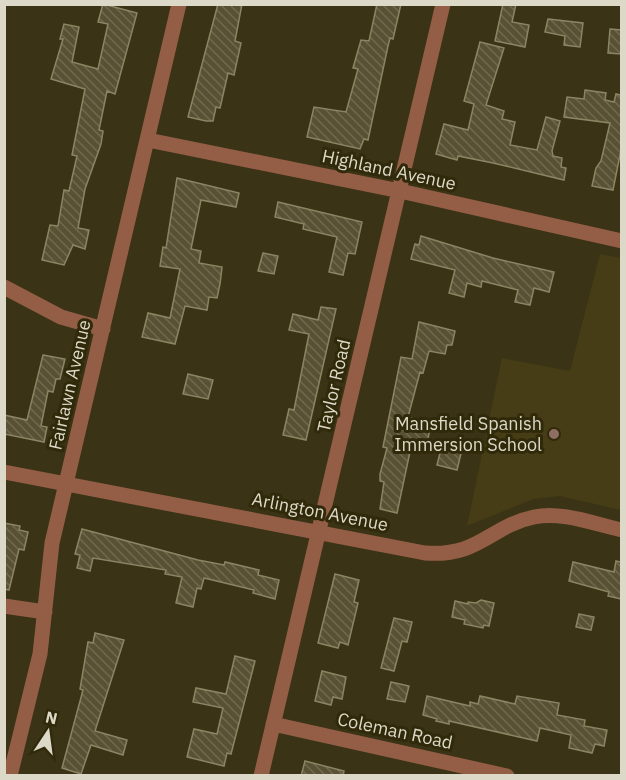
<svg xmlns="http://www.w3.org/2000/svg" width="626" height="780" font-family="'IBM Plex Sans',sans-serif">
<defs>
<pattern id="building-back-hatch" width="6" height="6" patternUnits="userSpaceOnUse" patternTransform="scale(1.5)"><rect width="6" height="6" fill="#595133"/><path d="M-1 5l2 2M0 0l6 6M5-1l2 2" fill="none" stroke="#70694f"/></pattern>
</defs>
<rect width="100%" height="100%" fill="#3a3315"/>
<path fill="#463d16" d="M600,254L621,258V510L560,496L533,499L467,526L502,358L570,371Z"/>
<path fill="url(#building-back-hatch)" stroke="#8c8564" stroke-width="1.5" d="M103,4L137,13L115,94L107,91L99,130L103,131L101,144L85,189L78,228L89,230L85,249L73,245L64,265L42,260L50,225L58,226L64,190L69,191L77,156L72,155L85,89L51,79L63,39H60L64,24L79,27L72,62L98,69L108,24L98,22Z
M218,4H242L235,41L241,43L234,75L228,73L220,108L216,107L213,121H206L188,117Z
M377,4H401L393,39L390,38L388,46L368,140L364,139L360,149L307,137L314,107L346,112L358,69L353,68L361,40L369,41Z
M503,4H516L512,22L529,25L525,47L495,41Z
M548,19L583,23L580,47L564,45L565,36L545,32Z
M610,29L621,30V54L608,53Z
M480,42L504,48L486,105L504,111L502,119L515,122L510,145L537,150L546,117L560,121L552,151L553,156L562,158L561,167L566,168L564,180L493,163L458,156L457,160L436,154L444,124L468,130L474,104L464,101Z
M585,90L606,93L605,100L614,102L616,94L621,95V150L613,190L592,186L596,168L601,161L610,123L564,117L567,97L584,99Z
M177,178L239,193L236,207L201,200L191,249L201,251L199,263L222,267L220,284L217,298L209,297L207,310L185,306L175,344L142,337L148,313L170,318L180,269L160,266L163,247L166,248Z
M278,202L362,222L355,254L348,253L343,275L329,272L337,237L303,229L304,224L275,217Z
M421,236L493,258L554,272L549,292L534,288L530,305L515,302L518,290L482,281L481,287L467,283L464,297L449,293L455,270L411,259L415,244L419,245Z
M263,253L278,256L274,274L258,271Z
M321,307L336,309L306,440L283,435L289,409L294,410L309,334L289,330L293,314L318,320Z
M419,322L455,331L452,345H447L445,354L429,351L423,373L420,372L408,417L431,422L426,450L411,447L397,513L380,509L384,482L380,481V474L387,448L383,447L401,357L412,359Z
M43,355L65,359L60,379H56L53,392L48,391L41,426L47,427L44,442L4,434V415L27,420Z
M188,374L213,380L208,399L183,394Z
M442,445L462,449L457,470L437,465Z
M4,523L20,526L19,530L28,532L24,550L19,549L9,590L4,589Z
M82,529L198,560L224,565L225,562L259,570L258,575L279,580L275,599L253,593L254,590L204,578L201,589L197,588L193,607L176,603L182,577L165,574L166,570L93,558L90,571L77,568L80,555L75,554Z
M616,561L621,562V599L608,596L609,592L569,581L573,562L614,572Z
M335,574L359,580L354,602L358,603L348,645L340,642L338,648L318,643Z
M481,600L494,603L489,626L484,625L483,628L464,624L465,620L452,617L455,601L468,604V602L476,603Z
M579,614L594,617L591,630L576,627Z
M394,618L412,622L407,642L402,641L394,671L381,668Z
M95,633L124,640L95,731L127,740L123,755L91,745L81,774L62,768L83,690L80,689L88,642L93,643Z
M235,656L255,661L231,754L227,753L224,766L187,757L194,729L217,734L223,708L193,702L196,688L226,694Z
M322,671L346,677L342,699L333,697L331,705L315,701Z
M391,682L409,686L405,702L387,699Z
M427,696L470,706V702L478,704L480,696L515,704L517,696L559,703L557,715L585,720L584,726L607,730L604,746L595,744L592,753L569,748L571,735L540,728L537,741L449,721V724L436,721L437,719L423,715Z
M305,761L344,771L343,776H301Z"/>
<g fill="none" stroke-linecap="round" stroke-linejoin="round">
<path stroke="#945e46" stroke-width="15" d="M148,140L400,191L622,241
M4,287L61,317L103,329
M4,472L425,553C480,557 490,526 534,517C562,511 594,524 622,530
M4,606L45,612
M273,724L507,776
M10,776L40,654L52,543L179,4
M261,776L443,4"/>
</g>
<circle fill="#8d6e63" stroke="#30290a" stroke-width="2" cx="554" cy="434" r="6"/>
<g text-anchor="middle" stroke-width="6" stroke-linejoin="round" paint-order="stroke">
<g font-size="18" fill="#ddd9c8" stroke="#30290a">
<text transform="translate(389 170) rotate(12)" y="6">Highland Avenue</text>
<text transform="translate(70 385) rotate(-77)" y="6">Fairlawn Avenue</text>
<text transform="translate(334 386) rotate(-77)" y="6">Taylor Road</text>
<text transform="translate(320 512) rotate(11)" y="6">Arlington Avenue</text>
<text transform="translate(395 731) rotate(12)" y="6">Coleman Road</text>
</g>
<g font-size="18" fill="#ddd9c8" stroke="#30290a" text-anchor="end">
<text x="542" y="430">Mansfield Spanish<tspan x="542" dy="21">Immersion School</tspan></text>
</g>
</g>
<rect width="626" height="780" fill="none" stroke="#ddd9c8" stroke-width="12"/>
<g transform="translate(48 732) rotate(13)" stroke="#30290a" stroke-width="4.5" paint-order="stroke">
<path d="M0-4.5L10 22L0 15L-10 22Z" fill="#ddd9c8"/>
<text y="-9" font-size="16" font-weight="bold" text-anchor="middle" fill="#ddd9c8">N</text>
</g>
</svg>
